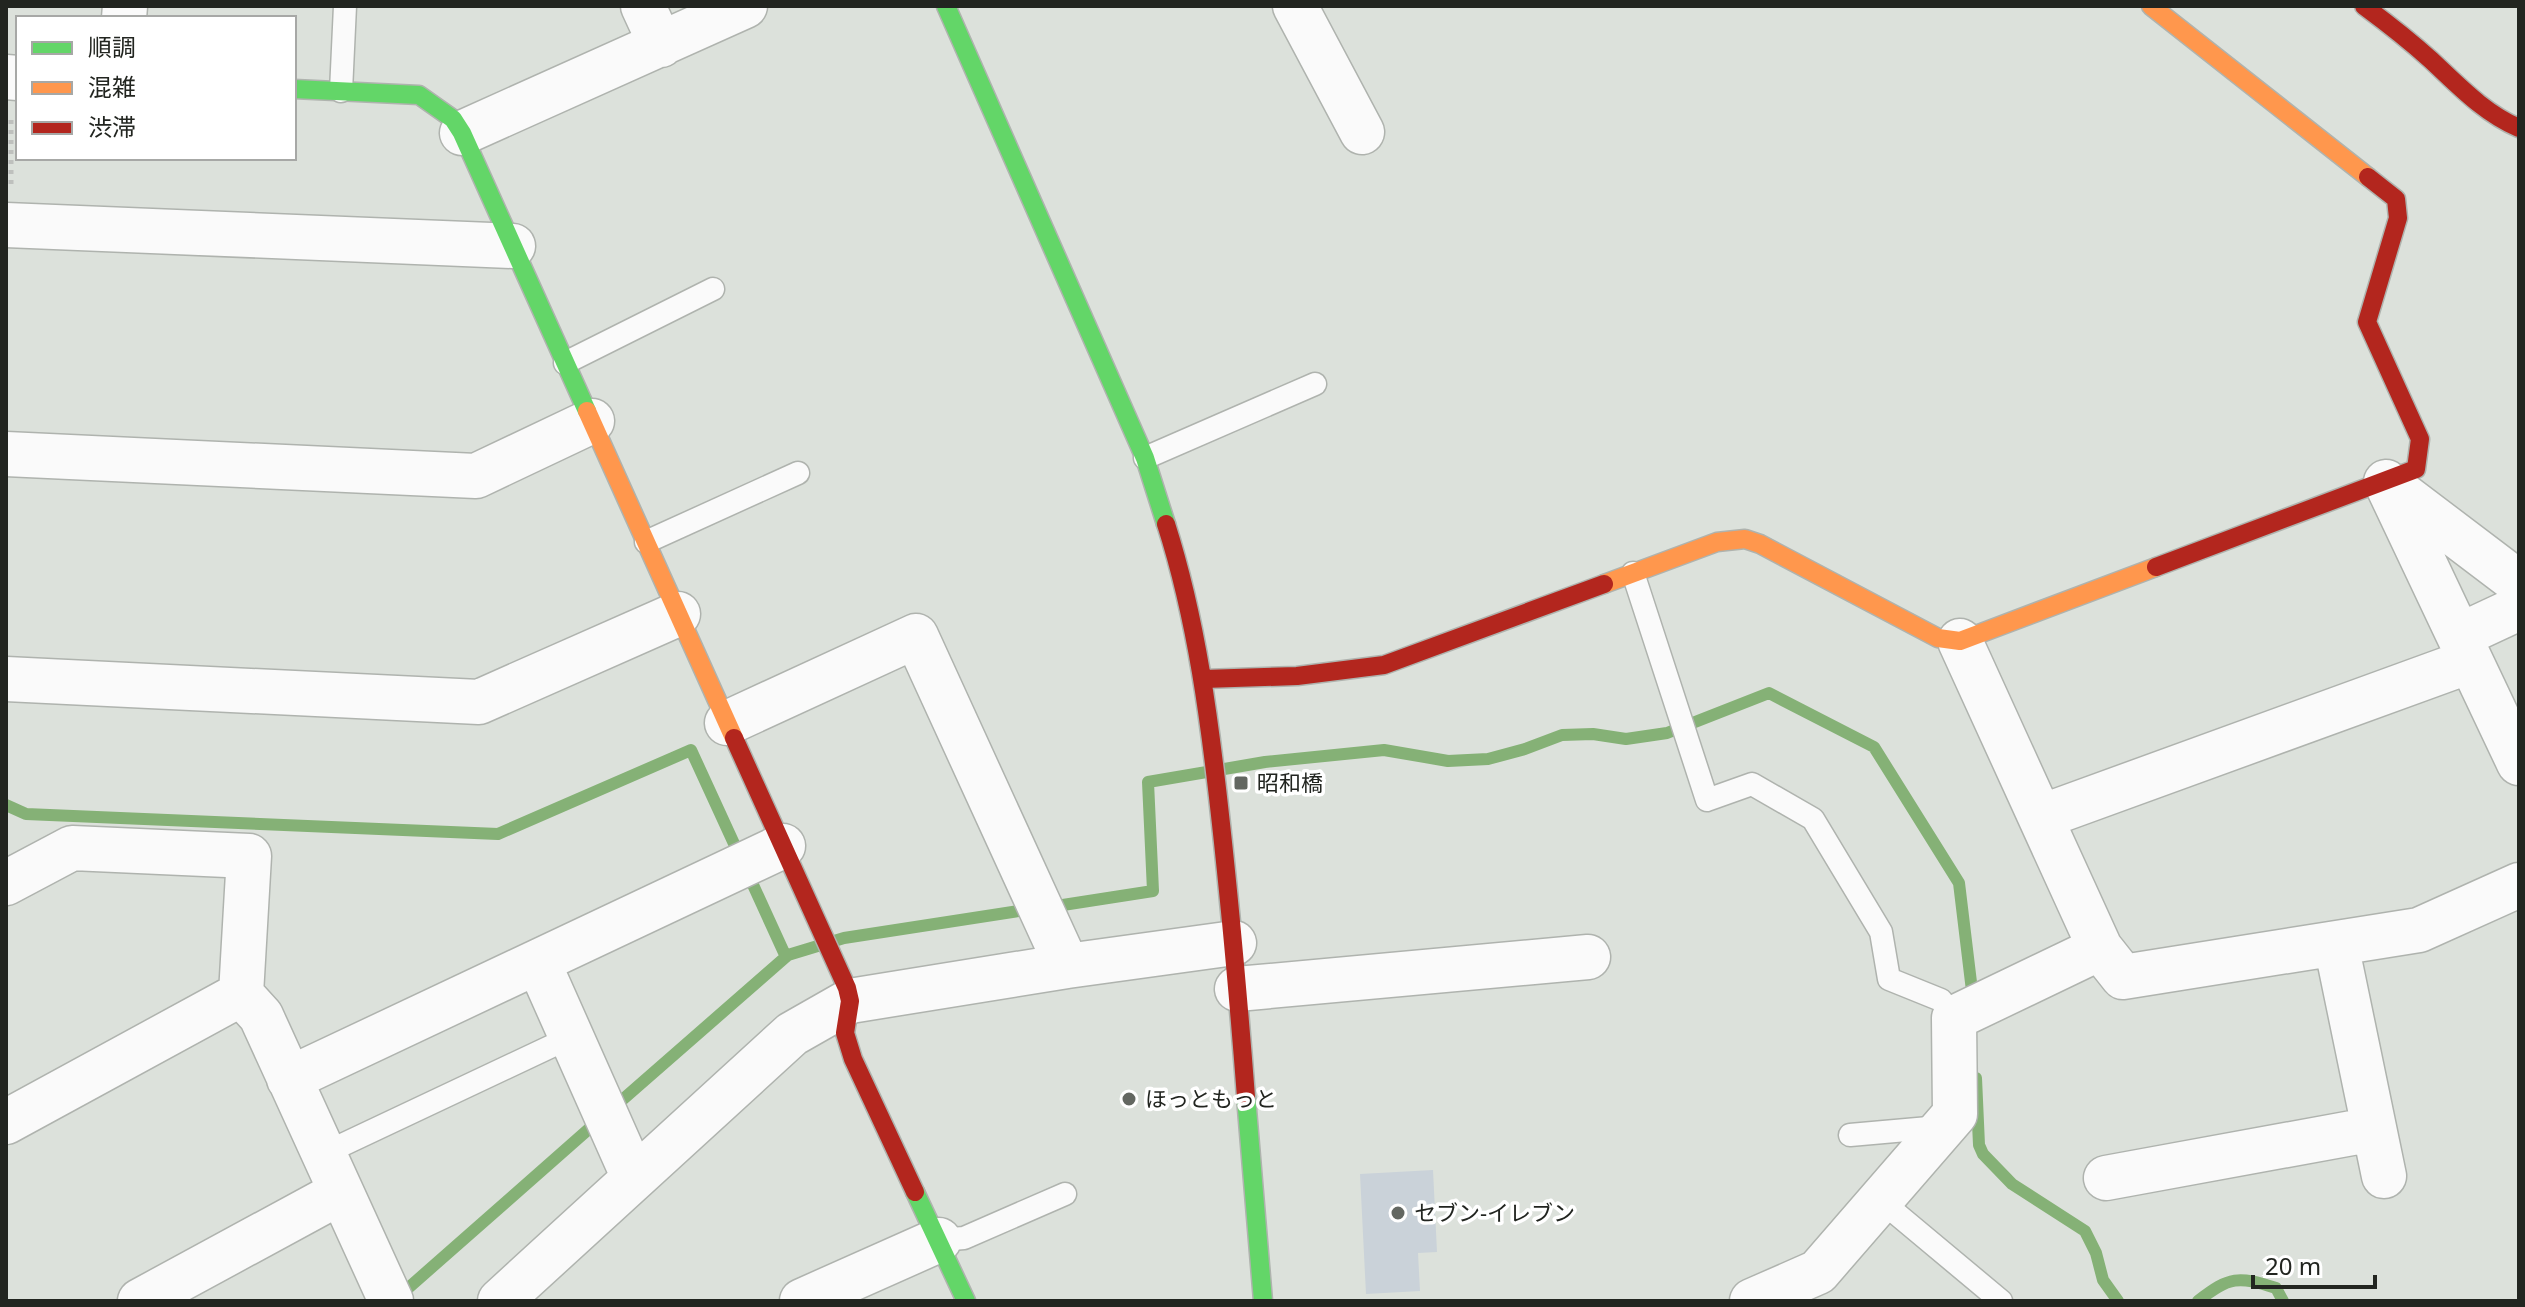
<svg xmlns="http://www.w3.org/2000/svg" width="2525" height="1307" font-family="'Noto Sans','Noto Sans JP',sans-serif">
<rect width="100%" height="100%" fill="#dce1db"/>
<g fill="none" stroke-linecap="round" stroke-linejoin="round">
<path stroke="#85b176" stroke-width="12" d="M6,805L26,814L498,834L691,750L736,848
M749,876L786,957
M1050,907L1153,891L1148,782L1265,762L1384,750L1448,761L1488,759L1525,749L1562,735L1593,734L1626,739L1667,733L1769,693L1874,747L1959,883L1973,999
M1976,1078L1979,1145L1983,1154L2012,1184L2085,1231L2096,1253L2103,1280L2118,1301
M613,1108L788,955L844,938L1032,909
M395,1296L406,1290L599,1120
M2198,1301C2230,1276 2238,1276 2276,1288L2283,1301"/>
</g>
<path fill="#cad2d9" d="M1433,1170L1437,1252L1418,1253L1420,1291L1366,1294L1360,1174Z"/>
<g fill="none" stroke-linecap="round" stroke-linejoin="round">
<defs>
<path id="lane" d="M341,91L345,6
M565,363L713,289
M1145,458L1315,384
M646,542L798,473
M1633,573L1707,800L1752,784L1813,819L1881,932L1889,979L1941,1000L1954,1018
M1850,1135L1940,1127
M323,1154L571,1037
M1880,1200L2001,1301
M939,1240L964,1238L1065,1194"/>
<path id="street" d="M643,6L661,45
M1295,6L1362,132
M124,18L125,6
M6,77L18,78
M462,133L745,6
M6,225L513,246
M6,454L476,476L592,421
M2386,482L2519,763
M2391,486L2519,583
M2459,636L2519,608
M1960,641L2100,948L2123,977L2419,930L2519,885
M6,679L479,702L678,614
M727,723L916,636L1067,966
M2041,817L2470,661
M6,883L72,848L249,856L241,994L261,1016L391,1301
M2336,944L2384,1176
M538,962L634,1178
M1237,989L1588,957
M289,1079L783,846
M6,1122L241,994
M2106,1178L2374,1129
M140,1301L341,1192
M500,1301L792,1034L850,1001L1067,966L1234,943
M802,1301L939,1240
M1752,1301L1818,1272L1955,1114L1954,1018L2100,948"/>
<path id="fast" d="M946,6L1145,458L1166,524
M294,89L419,95L453,119L462,133L587,411
M1246,1097L1263,1301
M915,1192L966,1301"/>
<path id="slow" d="M2151,6L2368,177
M587,411L734,738
M1604,584L1717,542L1745,539L1760,544L1938,638L1960,641L2156,567"/>
<path id="jam" d="M2364,6C2387,23 2410,41 2431,60C2459,86 2484,113 2519,128
M1166,524C1197,621 1210,723 1221,824C1231,915 1239,1006 1246,1097
M2156,567L2416,469L2420,439L2367,322L2398,218L2396,199L2368,177
M1204,679L1297,676L1384,665L1604,584
M734,738L847,988L850,1001L845,1033L853,1059L915,1192"/>
</defs>
<use href="#lane" stroke="#afb3ae" stroke-width="25"/>
<use href="#street" stroke="#afb3ae" stroke-width="47"/>
<use href="#fast" stroke="#afb3ae" stroke-width="21"/>
<use href="#slow" stroke="#afb3ae" stroke-width="21"/>
<use href="#jam" stroke="#afb3ae" stroke-width="21"/>
<path stroke="#bec0bd" stroke-width="5" stroke-dasharray="4 6" stroke-linecap="butt" d="M11,184V118"/>
<use href="#lane" stroke="#fafafa" stroke-width="22"/>
<use href="#street" stroke="#fafafa" stroke-width="44"/>
<use href="#fast" stroke="#63d668" stroke-width="18"/>
<use href="#slow" stroke="#ff974d" stroke-width="18"/>
<use href="#jam" stroke="#b3261e" stroke-width="18"/>
</g>
<g fill="#636761" stroke="#fff" stroke-width="3">
<rect x="1233" y="775" width="16" height="16" rx="4"/>
<circle cx="1129" cy="1099" r="8"/>
<circle cx="1398" cy="1213" r="8"/>
</g>
<g text-anchor="middle" stroke-width="7" stroke-linejoin="round" paint-order="stroke">
<g font-size="22" fill="#222520" stroke="#fff" text-anchor="start">
<text x="1257" y="791">昭和橋</text>
<text x="1145" y="1107">ほっともっと</text>
<text x="1414" y="1221">セブン-イレブン</text>
</g>
</g>
<rect width="2525" height="1307" fill="none" stroke="#222520" stroke-width="16"/>
<rect x="16" y="16" width="280" height="144" fill="#ffffff" stroke="#a7a8a6" stroke-width="2"/>
<rect x="32" y="42" width="40" height="12" fill="#63d668" stroke="#a7a8a6" stroke-width="2"/>
<text x="88" y="56" font-size="24" fill="#222520">順調</text>
<rect x="32" y="82" width="40" height="12" fill="#ff974d" stroke="#a7a8a6" stroke-width="2"/>
<text x="88" y="96" font-size="24" fill="#222520">混雑</text>
<rect x="32" y="122" width="40" height="12" fill="#b3261e" stroke="#a7a8a6" stroke-width="2"/>
<text x="88" y="136" font-size="24" fill="#222520">渋滞</text>
<path d="M2253 1275v12h122v-12" fill="none" stroke="#222520" stroke-width="4"/>
<text x="2265" y="1275" font-size="24" fill="#222520" stroke="#ffffff" stroke-width="6" paint-order="stroke">20 m</text>
</svg>
